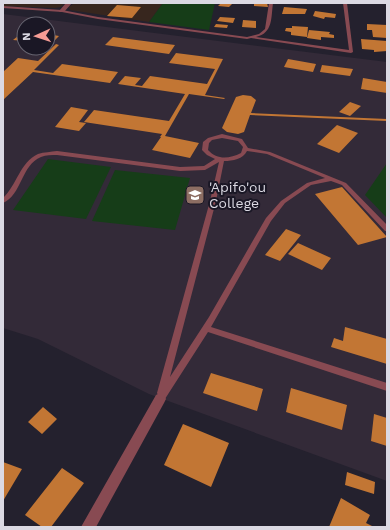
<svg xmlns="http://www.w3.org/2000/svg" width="390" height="530" font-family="'Work Sans',sans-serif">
<rect width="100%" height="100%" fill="#24212e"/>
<path fill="#37261e" d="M3,3H65L61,7L55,8L3,6Z
M74,3H163L149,22L70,10L69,7Z"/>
<path fill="#332a38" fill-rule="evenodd" d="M3,14L387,62V481L149,394L38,339L3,328ZM24,24H48V48H24Z"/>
<path fill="#163d18" d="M163,3H215L209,30L149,22Z
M48,159L111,167L86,219L13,210Z
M387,163V218L365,195Z
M115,170L190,178L175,230L92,221Z"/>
<path fill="#c27634" d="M221,3H233L229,7L218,6Z
M254,3H267L268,7L254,6Z
M117,5L141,7L132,18L107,16Z
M284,7L307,9L305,14H282Z
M315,11L336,14L335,18L325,17L324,19L313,16Z
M220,17L235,18L233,23L217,21Z
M243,20L256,21V28L242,27Z
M216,24L228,25L227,28L214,27Z
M367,24L387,25V38L373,37L372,30H367Z
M292,26L308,27L307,37L291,35V32L285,31L286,28H292Z
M309,30L330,32L329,34L334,35V38L321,37V40L307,38Z
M24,31V41L13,40Z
M48,34L59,36L50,45L48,44Z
M113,37L175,45L169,54L105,45Z
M361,39L387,41V51L374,52V50L362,49Z
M56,44L59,45L34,70L53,73L62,64L118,72L110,83L33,72L3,100V72L18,58L38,61Z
M176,53L223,59L205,95L225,98L224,99L189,94L165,136L199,143L190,158L152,150L161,137H160L162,134L84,122L94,110L169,121L185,94L118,84L125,76L141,78L135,85L142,86L150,76L207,84L215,69L169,63Z
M288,59L316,64L313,72L284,67Z
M322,65L353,69L350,76L320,72Z
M363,78L387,82V93L361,89Z
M243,95L251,96L256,100L251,113L387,119V121L250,115L244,132L238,134L227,132L222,128L236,97Z
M350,102L361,106L350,116L339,112Z
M71,107L88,110L79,122L86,123L79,131L55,127Z
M337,125L358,133L339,153L317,144Z
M342,187L387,237L358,245L315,194Z
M286,229L301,235L280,261L265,255Z
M298,243L331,258L322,270L288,254Z
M345,327L387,339V364L331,347L334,338L343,341Z
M211,373L263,389L257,411L203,393Z
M291,388L347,405L342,430L286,412Z
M43,407L57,419L42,434L28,422Z
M374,414L387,418V446L371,441Z
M183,424L229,443L211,487L164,465Z
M3,462L22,469L3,501Z
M62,468L84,483L51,527H42L25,515Z
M347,472L375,482L374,494L345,485Z
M341,498L370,515L366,523L374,527H329Z"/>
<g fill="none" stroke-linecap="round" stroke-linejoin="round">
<path fill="#884a52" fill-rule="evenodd" d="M269,3H273C271,18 273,33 256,37L349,50L343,3H347L353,52L351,53L251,38L247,39L98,19L62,12L3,8V6L62,10L98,17L247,37L259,34L265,29Z
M222,134L242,139L248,148L270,152L346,183L387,225V231H385L342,185L331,181L311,185L285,203L271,221L211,327L387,383V391L208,332L163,402L160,403L157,402L156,399L158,395L157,393L210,201L219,162L205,170L180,171L57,155C52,155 46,155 41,157C21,165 22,195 3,203V198C17,185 20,162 38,154C44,152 51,152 57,151L180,167L204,166L215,159L207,155L202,150L203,142L208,138ZM222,138L238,141L243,147L241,153C229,159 217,160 208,150L209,143L212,140ZM247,151L267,154L325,178L307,183L281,201L266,218L209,317L170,377L216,201L224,161C233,161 243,159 247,151Z"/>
<path fill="#884a52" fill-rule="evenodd" d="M66,3H72L64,12H60L59,11Z
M160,393L164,395L166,399L164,403L96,527H81L156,395Z"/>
</g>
<defs>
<symbol id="school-square" viewBox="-11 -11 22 22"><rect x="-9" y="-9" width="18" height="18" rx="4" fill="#8d6e63" stroke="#1a1725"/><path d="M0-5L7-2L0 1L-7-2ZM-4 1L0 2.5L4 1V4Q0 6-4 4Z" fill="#fff"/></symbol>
</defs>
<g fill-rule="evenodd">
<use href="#school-square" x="184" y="184" width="22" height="22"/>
</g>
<g text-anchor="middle" stroke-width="4" stroke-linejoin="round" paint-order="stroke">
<g font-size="14" fill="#dbd9e3" stroke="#1a1725" text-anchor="start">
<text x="209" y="192">'Apifo'ou<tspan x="209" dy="16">College</tspan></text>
</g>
</g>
<rect width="390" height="530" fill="none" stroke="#dbd9e3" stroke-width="8"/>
<g transform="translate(36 36) rotate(267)"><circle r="19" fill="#1a1725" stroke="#676571"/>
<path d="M0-3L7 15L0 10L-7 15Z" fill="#f59c95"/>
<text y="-6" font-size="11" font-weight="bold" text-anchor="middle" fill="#dbd9e3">N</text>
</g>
</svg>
